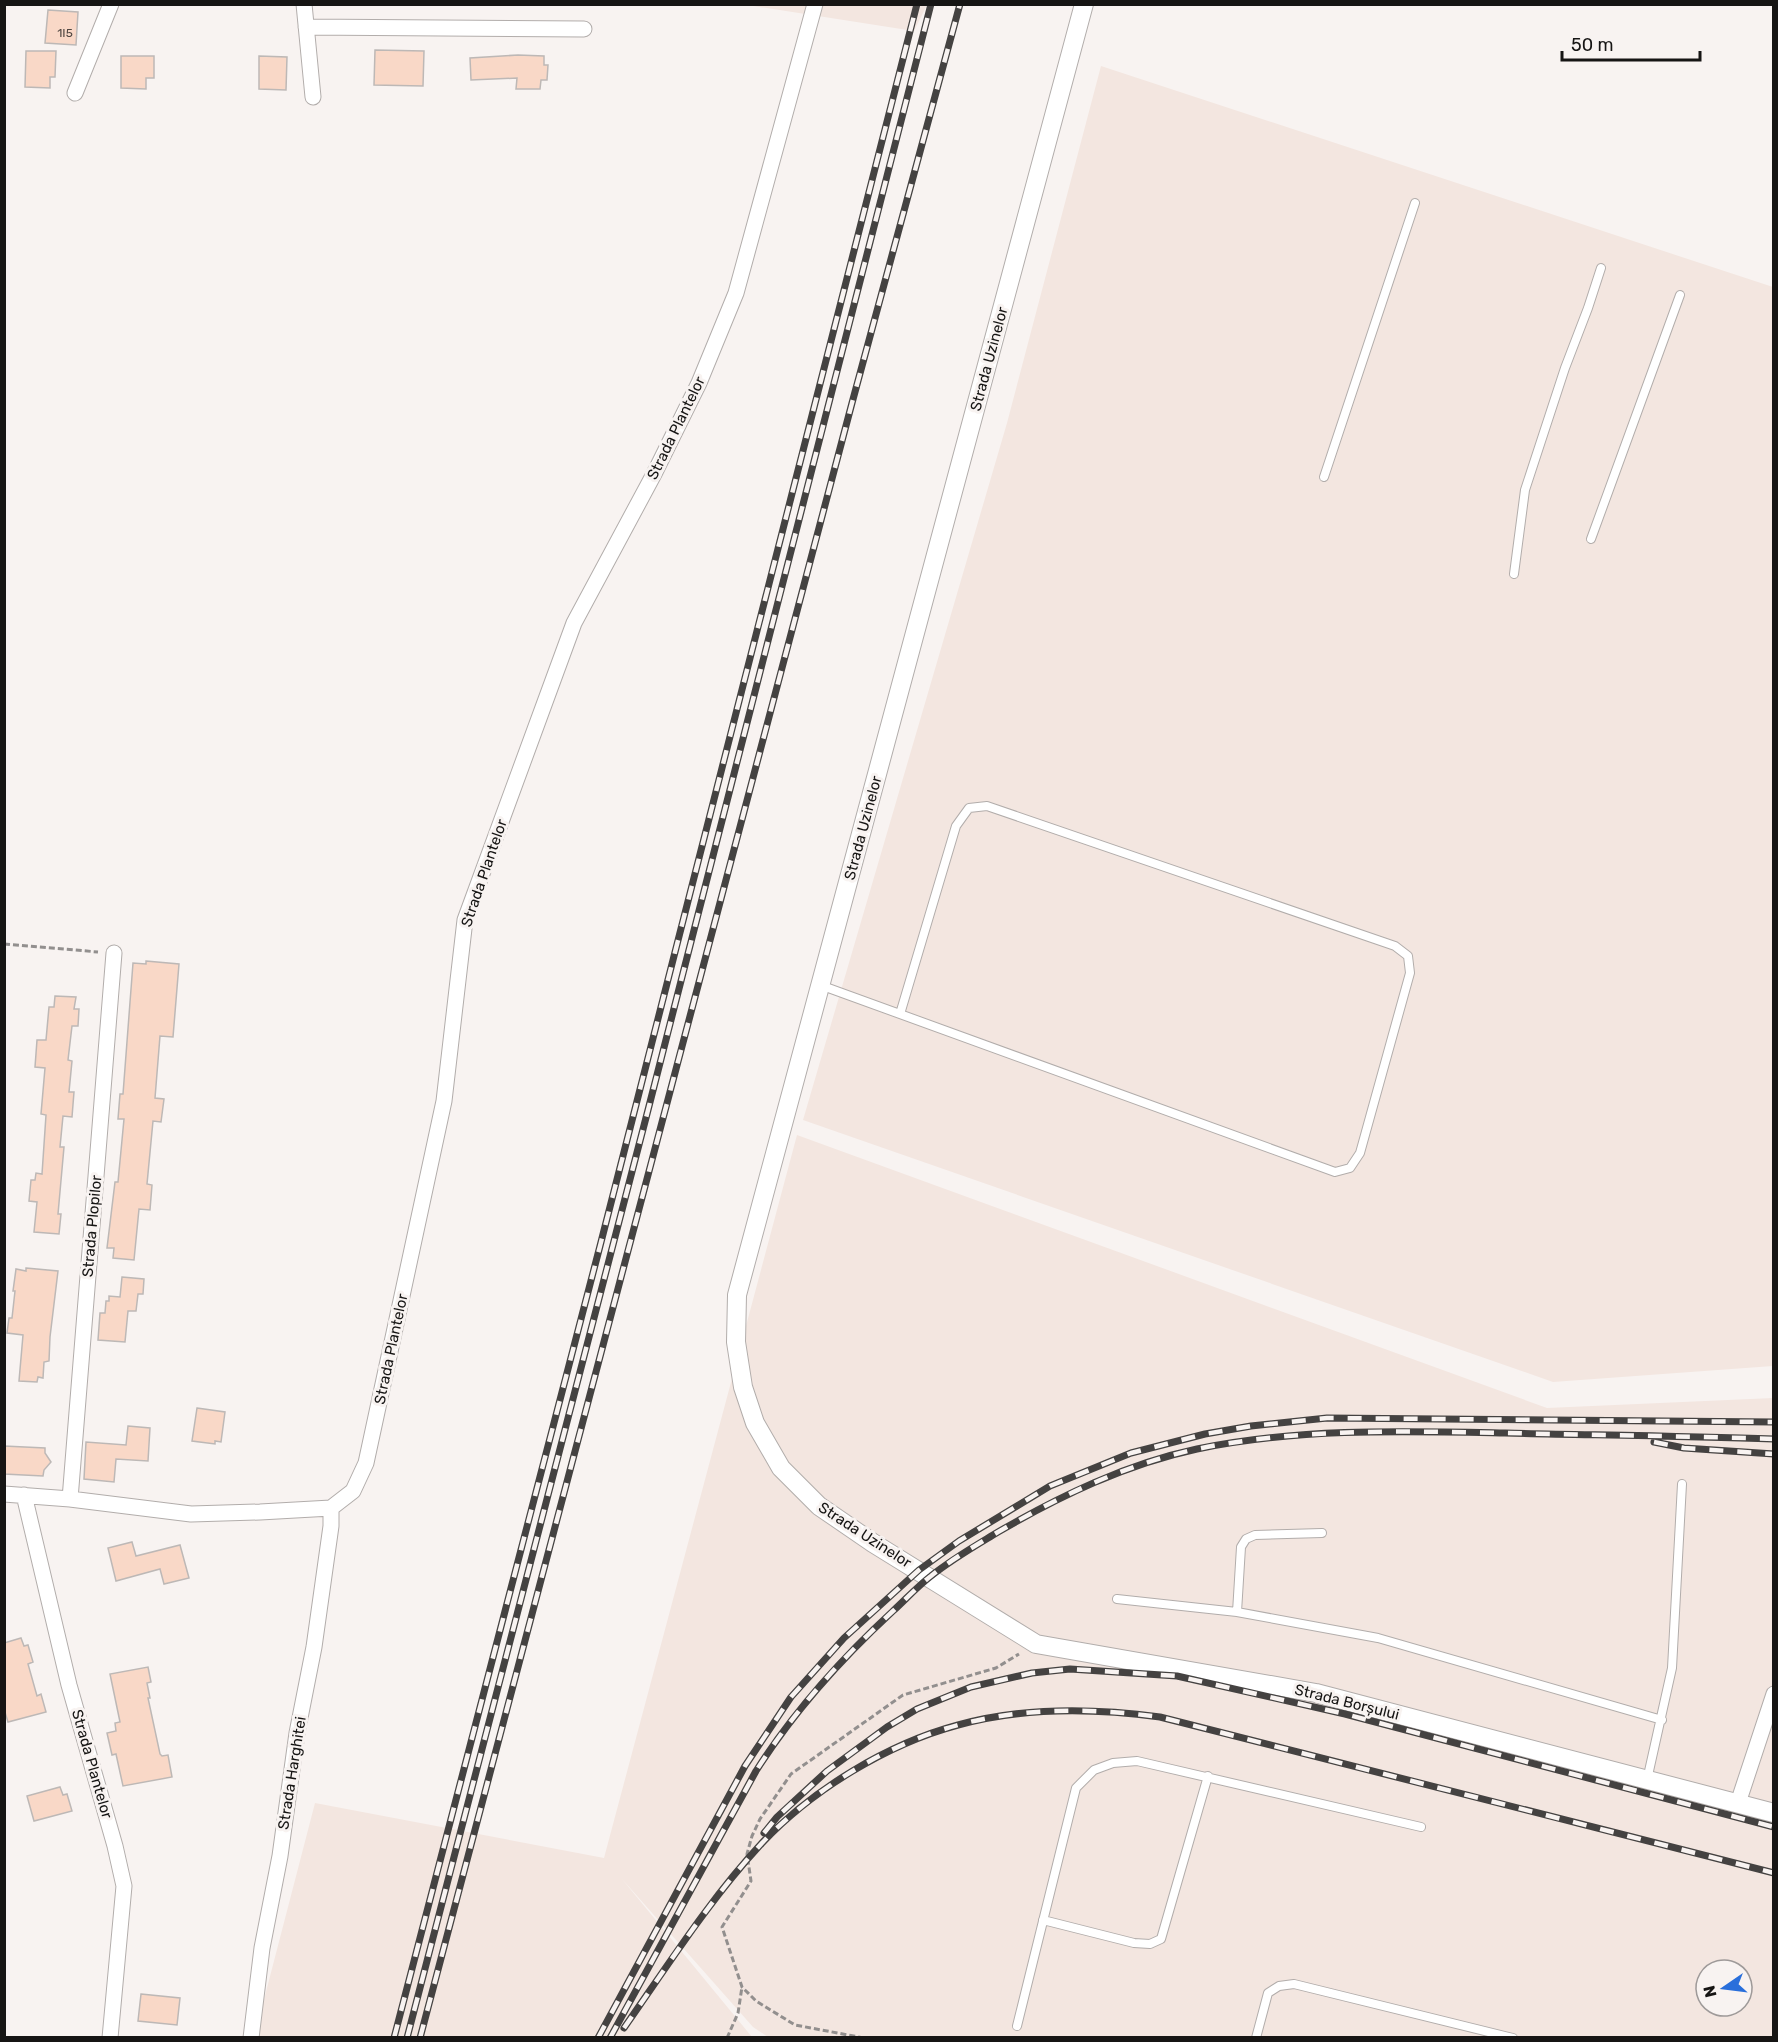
<svg xmlns="http://www.w3.org/2000/svg" width="1778" height="2042" font-family="Rubik,sans-serif">
<rect width="100%" height="100%" fill="#f8f3f1"/>
<path fill="#f3e6e0" fill-rule="evenodd" d="M747,5H927L914,31Z
M1101,66L1773,287V1366L1553,1382L803,1120L1007,423Z
M797,1135L1547,1408L1773,1398V2037H768L753,2027L622,1879L752,2037L254,2038L315,1803L604,1858ZM1706,1970H1742V2006H1706Z"/>
<path fill="#f9d8c7" stroke="#bdb8b6" stroke-width="1.5" d="M48,10L78,12L76,45L45,43Z
M375,50L424,51L423,86L374,85Z
M26,51H56L55,77H50V88L25,87Z
M518,55L544,56V65H548L547,80H541L540,89H516L517,78L471,80L470,58Z
M121,56H154V78H146V89L121,88Z
M259,56L287,57L286,90L259,89Z
M146,961L179,964L173,1037L160,1036L155,1098L164,1099L161,1122L153,1121L147,1184L152,1185L150,1210L139,1209L134,1260L113,1258L114,1248H107L115,1182H118L124,1119H118L120,1094H123L133,963L146,964Z
M55,996L76,997L74,1009H79L78,1026H72L68,1060L72,1061L69,1092H74L72,1117L63,1116L60,1147H64L58,1214H61L59,1234L34,1232L37,1202L29,1201L31,1180H35L36,1173L42,1174L46,1115L41,1114L45,1068L35,1067L37,1040H46L49,1007H54Z
M26,1268L58,1271L50,1337L49,1361L44,1362L43,1378L38,1377L37,1382L19,1381L23,1335L7,1333L9,1318H12L15,1291H13L16,1269L26,1271Z
M122,1277L144,1279L143,1294H138L136,1311H128L125,1342L98,1340L100,1313H105L106,1301H109V1296L120,1297Z
M197,1408L225,1412L221,1442L215,1441V1444L192,1441Z
M128,1426L150,1428L148,1461L116,1459L114,1482L84,1479L86,1442L126,1445Z
M4,1446L45,1448V1453L51,1462L44,1470L43,1476L4,1474Z
M132,1542L136,1556L180,1545L189,1578L164,1584L160,1569L116,1581L108,1548Z
M21,1638L24,1646L28,1645L33,1662L28,1664L37,1696L41,1694L46,1712L8,1722L4,1709V1643Z
M148,1667L151,1682L147,1683L150,1698H148L160,1754L162,1756L168,1755L172,1777L123,1786L116,1754L112,1755L107,1733L116,1731L115,1723L120,1722L110,1674Z
M60,1787L63,1795L67,1794L72,1811L34,1821L27,1796Z
M141,1994L180,1998L177,2025L138,2021Z"/>
<g fill="none" stroke-linecap="round" stroke-linejoin="round">
<defs>
<path id="service" d="M1324,477L1415,203
M1591,539L1680,295
M1514,574L1525,490L1565,368L1588,308L1601,268
M820,985L1335,1172L1350,1168L1360,1153L1410,973L1408,956L1395,946L987,806L969,808L956,826L900,1014
M1117,1599L1237,1612L1378,1638L1662,1720
M1237,1612L1241,1547L1246,1539L1255,1535L1322,1533
M1647,1780L1672,1668L1682,1484
M1043,1920L1134,1943L1150,1944L1161,1939L1208,1776
M1017,2026L1076,1788L1094,1770L1113,1763L1137,1761L1421,1827
M1256,2038L1268,1993L1279,1986L1294,1984L1513,2038"/>
<path id="minor" d="M304,4L313,97
M306,27L584,29
M75,93L111,4
M4,1494L70,1499L191,1514L260,1512L331,1508L353,1491L366,1463L444,1101L465,920L574,623L654,474L699,383L736,293L815,4
M24,1495L69,1685L115,1846L124,1886L110,2038
M70,1499L114,953
M1738,1803L1774,1694
M251,2038L262,1948L280,1856L297,1733L314,1647L331,1526V1508"/>
<path id="tertiary" d="M1084,4L737,1295L736,1342L743,1387L755,1423L781,1468L819,1506L873,1543L1036,1644L1316,1693L1774,1813"/>
</defs>
<use href="#service" stroke="#b2adab" stroke-width="10"/>
<use href="#minor" stroke="#b2adab" stroke-width="17"/>
<use href="#tertiary" stroke="#b2adab" stroke-width="20"/>
<path stroke="#928f8e" stroke-width="3" stroke-dasharray="6 3" stroke-linecap="butt" d="M4,944L98,952
M727,2038L738,2013L742,1987
M864,2038L795,2025L756,2001L742,1987L722,1927L751,1881L747,1854L752,1836L760,1819L791,1774L903,1695L996,1668L1019,1654"/>
<use href="#service" stroke="#fff" stroke-width="8"/>
<use href="#minor" stroke="#fff" stroke-width="15"/>
<use href="#tertiary" stroke="#fff" stroke-width="18"/>
<defs>
<path id="rail" d="M1654,1442L1684,1448L1774,1454
M764,1833L777,1817L827,1771L887,1727L917,1709L971,1687L1032,1673L1070,1669L1177,1676L1345,1714L1774,1827
M624,2028C668,1965 710,1899 762,1843C812,1790 887,1744 958,1725C1023,1707 1093,1708 1160,1717L1774,1873
M394,2038L600,1246L917,4
M407,2038L648,1110L931,4
M420,2038L852,403L960,4
M598,2038L745,1766L791,1697L844,1638L919,1570L959,1541L1050,1486L1131,1453L1205,1434L1251,1426L1327,1418L1774,1422
M610,2038L756,1771C794,1711 841,1659 893,1611C906,1599 918,1586 931,1576C952,1559 975,1546 998,1532C1060,1496 1126,1464 1197,1449C1299,1428 1402,1431 1505,1433C1594,1435 1684,1436 1774,1439"/>
</defs>
<use href="#rail" stroke="#444241" stroke-width="7"/>
<use href="#rail" stroke="#f8f3f1" stroke-width="4.5" stroke-dasharray="14" stroke-linecap="butt"/>
</g>
<g text-anchor="middle" stroke-width="6" stroke-linejoin="round" paint-order="stroke">
<g font-size="12" fill="#4f4641">
<text x="65" y="37">1I5</text>
</g>
<g font-size="15" fill="#161514" stroke="#f8f3f1">
<text transform="translate(989 359) rotate(-75)" y="5">Strada Uzinelor</text>
<text transform="translate(676 428) rotate(-64)" y="5">Strada Plantelor</text>
<text transform="translate(863 828) rotate(-75)" y="5">Strada Uzinelor</text>
<text transform="translate(484 873) rotate(-71)" y="5">Strada Plantelor</text>
<text transform="translate(92 1226) rotate(-85)" y="5">Strada Plopilor</text>
<text transform="translate(391 1349) rotate(-78)" y="5">Strada Plantelor</text>
<text transform="translate(865 1535) rotate(33)" y="5">Strada Uzinelor</text>
<text transform="translate(1347 1702) rotate(14)" y="5">Strada Borșului</text>
<text transform="translate(92 1764) rotate(74)" y="5">Strada Plantelor</text>
<text transform="translate(292 1773) rotate(-81)" y="5">Strada Harghitei</text>
</g>
</g>
<rect width="1778" height="2042" fill="none" stroke="#161514" stroke-width="12"/>
<g transform="translate(1724 1988) rotate(256)"><circle r="28" fill="#f8f3f1" stroke="#9e9a99" stroke-width="1.5"/>
<path d="M0-4.5L10 22L0 15L-10 22Z" fill="#296fdb"/>
<text y="-9" font-size="16" font-weight="bold" text-anchor="middle" fill="#161514">N</text>
</g>
<path d="M1562 51v9h138v-9" fill="none" stroke="#161514" stroke-width="3"/>
<text x="1571" y="51" font-size="18" fill="#161514" stroke="#f8f3f1" stroke-width="4.5" paint-order="stroke">50 m</text>
</svg>
